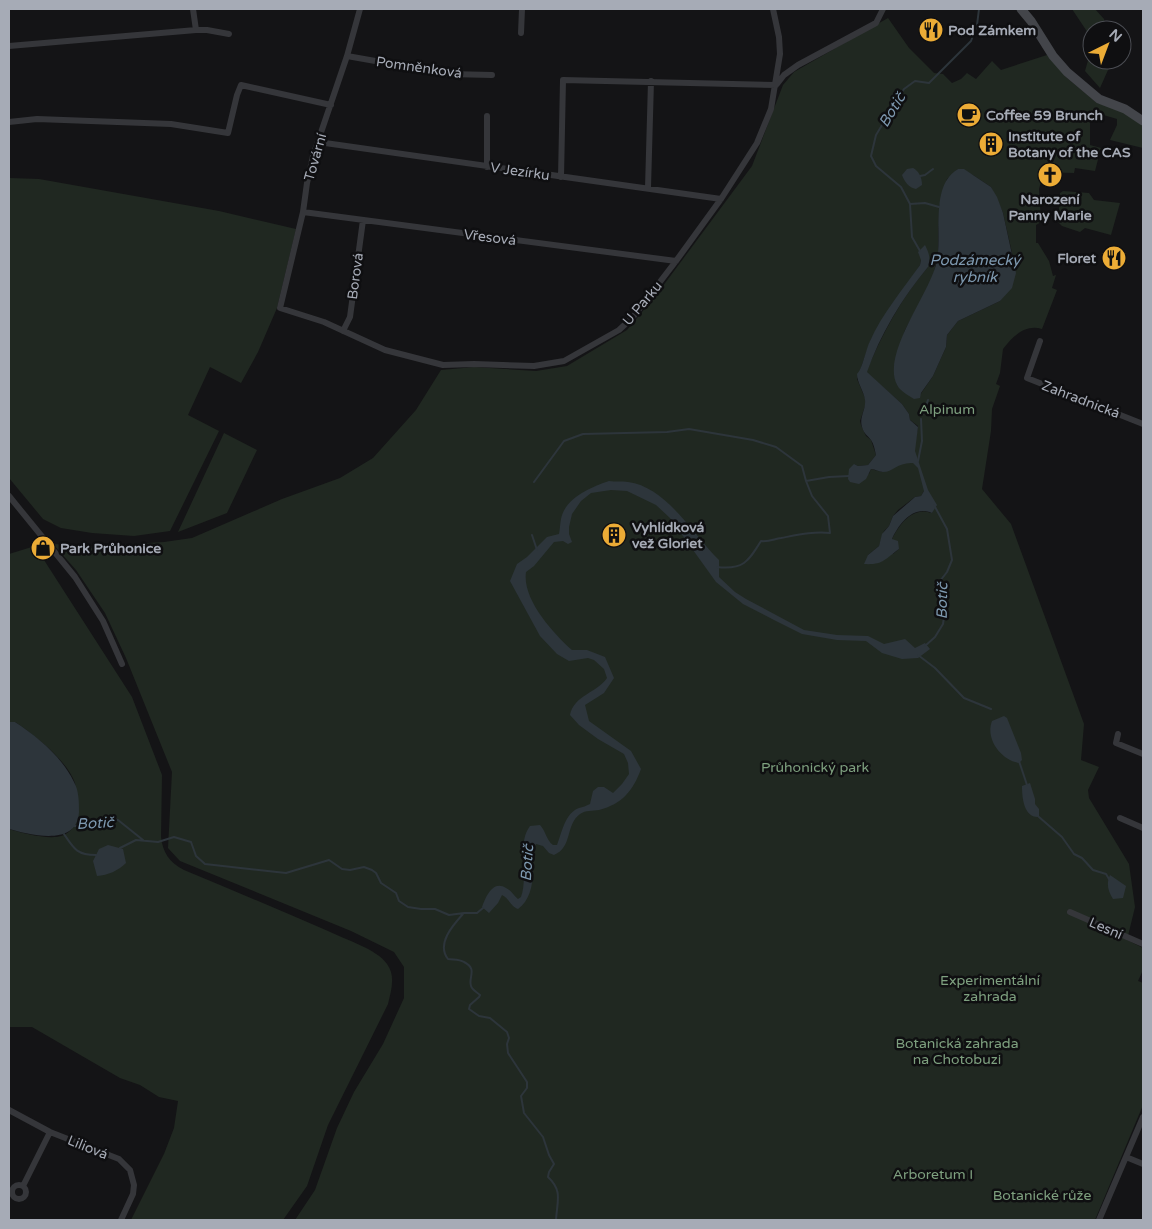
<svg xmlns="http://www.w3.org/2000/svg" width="1152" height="1229" font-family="'Varela Round',sans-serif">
<rect width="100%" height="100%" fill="#141416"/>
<path fill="#202821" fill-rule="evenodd" d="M1072,9H1095L1104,19L1106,30H1092V60L1112,61L1100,88L1085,71L1091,50L1088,33Z
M888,18L909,48L934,73L943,74L952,83L961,79L967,73L976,79L992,61L1001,70L1047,55L1067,78L1097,103L1121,110L1143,125V148L1110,140L1117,125V119L1090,111V145L1101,148L1095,171L1075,168L1074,173L1040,172L1041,177L1042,178L1039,189L1041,222L1036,225V243H1038L1049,261L1053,276L1056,275L1052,288L1057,290L1042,329C1025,324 1013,336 1003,349L1000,373L996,384L1000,386L992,409L991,431L982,489L1011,524L1084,724L1081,760L1099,767L1088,790L1089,798L1129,864L1135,907L1127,940L1143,948V970L1138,981L1143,983V1105L1095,1220H295L315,1190L337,1128L354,1092L383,1044L404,998V967L394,952L351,931L180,861L168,848L172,772L126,658L105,613L76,570L53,544L96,546L164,542L192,538L282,499L340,478L373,458L416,410L441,370L474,367L536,371L567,366L627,330L657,294L752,166L783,85L794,72ZM958,169L973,175L991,187L1003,213L1015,266L1000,301L958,321L947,335L946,347L933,376L920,395L901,390L897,385L894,367L905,330L933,278L938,252L939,207L947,179ZM921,260L928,267C901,298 882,335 866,372L902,404L909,414L910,420L918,426L914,451L917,459L904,462L886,471L882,472L871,469L869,474L854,464L858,466L868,465L876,455L871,440L866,436L861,425L860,421L865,406V398L857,379L871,339L920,265ZM924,491L935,507L932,513C913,506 900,523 892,539L899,549L893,554L868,555L879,546L884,531L889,526L893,516L898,510L915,497L921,496Z
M9,178L39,179L219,211L296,229L277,308L258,352L241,383L210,367L188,415L219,431L170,531L134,536L92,533L61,528L43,519L9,478Z
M1063,191L1089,193L1094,200L1120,203L1111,235L1085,228L1080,232L1062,226L1058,222L1060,193Z
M224,433L257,450L227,513L178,532Z
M35,546L132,697L162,775L161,837C163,853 169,862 184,870C232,890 280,910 328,931C344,939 377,949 387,964C396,976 391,991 388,1004L328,1125L307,1186L283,1220H131L164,1154L174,1128L178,1101L159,1097L140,1085L120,1078L32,1027H9V829C21,833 49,840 61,836C65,835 69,832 72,829C72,820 77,790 75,783C68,761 33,734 15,722H9V554Z"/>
<path fill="#2d353b" d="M913,168C919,171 922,178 922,185L916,189C909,188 904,181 902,175L907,169Z
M958,169H964L991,187L997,197L1003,213L1016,273L1012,288L1000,301L958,321L947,335L946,347L933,376L921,393L920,398L914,399C908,395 900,391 897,385C881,353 930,294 937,261C942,234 930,185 958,169Z
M925,245C929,253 931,258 928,267C902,298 880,335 867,372L902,404L909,414L910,420L918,427L915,451L928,490L937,505L932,513C913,505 899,524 892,539L898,541L899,549C884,560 883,565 864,564L868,555L879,546L882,534L889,526L893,516L915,497L921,496L924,491L918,468L913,463C898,462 893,472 883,472C879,472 875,469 871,469L866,479L859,484L850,482L848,479L849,469L854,464L858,466L868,465L876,455C875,451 874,444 871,440C867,435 864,434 862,427C859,417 866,410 865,400C864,391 857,383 857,374C862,370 866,349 870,341C882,314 903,289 920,265L921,260L918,252Z
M609,481C615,482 622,481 628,482C667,487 693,535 719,560V577L735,592L746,599L804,630L837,635L868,636L884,644L905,639L915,648L925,643L930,649L918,658L902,659L882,653L866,641L837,640L802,634L774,620L743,604L716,582L670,518L656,505L627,491L611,490L591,493L581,501L572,514L569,527V534L572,542L568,544L563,541L554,542L534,566L526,572C522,599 553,633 572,650H587L605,657L614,678L604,693L585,705L589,721L631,751L641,769C633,791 622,804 599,810C592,811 586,810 580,814C565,825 573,847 554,855L549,853L543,846L536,844L531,853C535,870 534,898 518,909C510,906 509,898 502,895L498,903L489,913L482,907C485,898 493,879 506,888C511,890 514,896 518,899L521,897C529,875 516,845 530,826L540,825C546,831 546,840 553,845H557C562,832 565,813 579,808C583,807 586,806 590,804L593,791L598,787H604L613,793L622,784L629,774L628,763L624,754L598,739L579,725L570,715C574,695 597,693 607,678L604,669L594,660L588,658L569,661L557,654L540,636L510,581L517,564L527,557L547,537L559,534C560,529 560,524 561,519C565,498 591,487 609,481Z
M1004,716L1007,718L1021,753L1022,760L1019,763C1001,760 985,739 992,721Z
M9,722H15C38,737 62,757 74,782C79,791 79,802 79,812C77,847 31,835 9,829Z
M1030,783L1035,799V804L1039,809V817C1024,818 1022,798 1022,786Z
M108,845L123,849L126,863C118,871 108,875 97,876L93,861L99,849Z
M1110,875L1126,886L1123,898L1113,899C1108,891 1106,884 1110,875Z"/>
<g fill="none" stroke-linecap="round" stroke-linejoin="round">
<path stroke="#2d353b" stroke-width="2" d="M920,176L925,175L933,169
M910,204L925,203L939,207
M920,251L912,237L910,204L901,187L876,166L871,156L876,135L904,89L915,81L929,83L971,41L977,25L979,9
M923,414L928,400
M918,461L922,441L921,419
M534,482L564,441L583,434L667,432L689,429L753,440L776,447L802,466L806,481
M532,535L537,550
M717,567C743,570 748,562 761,541C769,542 774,539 781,538C797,535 814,531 830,533L828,516L812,496L806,481L829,477L849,476
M925,646L935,637L943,624L945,610L940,589V581L947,572L952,560L947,529L934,505
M918,655L935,668L964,698L991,709
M1019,761L1027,785
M1039,817L1062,837L1074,854L1082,858L1093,870L1106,874L1109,879
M72,826H94L109,819L118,820L143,840
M64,834C74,849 77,855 96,855
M120,848L136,840L158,842L174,837L191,842L196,856L205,864L286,873L329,860L342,869L350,870L364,867L372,870L376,873L381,883L396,893L399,901L408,907L421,909H435L449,915L464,913H477L483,908
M463,914C453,925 436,944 448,959C453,960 459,959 464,962C478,969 468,977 471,986C472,990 477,992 480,995L479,997L470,1005L469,1009L479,1016L490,1018L507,1032L509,1038L507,1044L508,1053L527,1082V1088L521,1096L524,1113L543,1137L549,1155L554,1164L549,1172L548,1177C563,1191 557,1201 556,1220"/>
<path stroke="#35363a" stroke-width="6" d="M193,9L196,30
M360,9L347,56L313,156L307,183L303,212L280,308L324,322L385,350L443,365L474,364L534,366L564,361L619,330L633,317L676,261L721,199L757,143L771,109L780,54L779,37L773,9
M521,33L522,9
M9,46L196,30H207L229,34
M347,56L449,74L492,75
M777,84L784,75L798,65L876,23L883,9
M9,122L37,119L171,124L228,133L237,95L241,85L331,105
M318,142L721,199
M487,167V116
M561,177L563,80L776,85
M648,188L651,81
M303,212L676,261
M343,331L350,317L363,220
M1040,341L1027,378L1143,424
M9,496L75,577L103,621L122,664
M1118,734L1116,743L1143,754
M1120,818L1143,828
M1070,912L1143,944
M9,1110L50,1132L119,1159L130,1170L134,1185L133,1194L121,1220
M1126,1157L1143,1164
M12 1192a7 7 0 1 1 14 0a7 7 0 1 1-14 0Z
M23,1186L50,1132
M1099,1220L1143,1117"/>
<path stroke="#43454a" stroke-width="9" d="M1021,9L1031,21L1053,56L1067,72L1099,99L1125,109L1143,121"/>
</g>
<defs>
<symbol id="restaurant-disc" viewBox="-11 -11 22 22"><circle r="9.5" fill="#ecac36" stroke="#0f0f11"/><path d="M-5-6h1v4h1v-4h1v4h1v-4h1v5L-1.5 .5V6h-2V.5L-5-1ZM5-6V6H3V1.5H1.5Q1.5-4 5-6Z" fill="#111"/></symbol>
<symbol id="cafe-disc" viewBox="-11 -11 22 22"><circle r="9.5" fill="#ecac36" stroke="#0f0f11"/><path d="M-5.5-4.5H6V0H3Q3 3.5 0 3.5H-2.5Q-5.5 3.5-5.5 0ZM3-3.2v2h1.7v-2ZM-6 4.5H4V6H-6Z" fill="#111"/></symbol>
<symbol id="building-disc" viewBox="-11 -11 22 22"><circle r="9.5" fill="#ecac36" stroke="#0f0f11"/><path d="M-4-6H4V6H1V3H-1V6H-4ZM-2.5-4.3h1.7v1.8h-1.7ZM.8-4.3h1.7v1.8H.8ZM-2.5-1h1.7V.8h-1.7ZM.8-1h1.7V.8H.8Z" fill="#111"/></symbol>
<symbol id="church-disc" viewBox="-11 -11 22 22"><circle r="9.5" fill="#ecac36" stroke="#0f0f11"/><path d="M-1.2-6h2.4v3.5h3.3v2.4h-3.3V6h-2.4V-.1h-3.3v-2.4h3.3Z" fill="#111"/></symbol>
<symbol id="shop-disc" viewBox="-11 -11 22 22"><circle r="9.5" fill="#ecac36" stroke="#0f0f11"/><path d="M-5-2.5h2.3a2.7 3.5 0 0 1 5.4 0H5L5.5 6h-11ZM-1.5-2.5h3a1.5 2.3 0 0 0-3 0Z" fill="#111"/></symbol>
</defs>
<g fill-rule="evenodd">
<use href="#restaurant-disc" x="917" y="16" width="28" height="28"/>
<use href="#cafe-disc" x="955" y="101" width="28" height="28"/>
<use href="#building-disc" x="977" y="130" width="28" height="28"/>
<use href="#church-disc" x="1036" y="161" width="28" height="28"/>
<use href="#restaurant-disc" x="1100" y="244" width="28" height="28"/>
<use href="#building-disc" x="600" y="521" width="28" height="28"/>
<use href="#shop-disc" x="29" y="534" width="28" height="28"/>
</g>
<g text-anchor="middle" stroke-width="5" stroke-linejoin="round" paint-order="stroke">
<g font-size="14" font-weight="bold" fill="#a6abb6" stroke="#0f0f11" text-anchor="start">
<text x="948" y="35">Pod Zámkem</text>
<text x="986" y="120">Coffee 59 Brunch</text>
<text x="1008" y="141">Institute of<tspan x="1008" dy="16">Botany of the CAS</tspan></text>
<text x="1050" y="204" text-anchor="middle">Narození<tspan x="1050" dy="16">Panny Marie</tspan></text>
<text x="1096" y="263" text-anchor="end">Floret</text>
<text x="632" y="532">Vyhlídková<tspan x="632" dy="16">vež Gloriet</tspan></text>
<text x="60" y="553">Park Průhonice</text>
</g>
<g font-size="14" fill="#a6abb6" stroke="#0f0f11">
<text transform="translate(419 67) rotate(8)" y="5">Pomněnková</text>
<text transform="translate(315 157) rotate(-74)" y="5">Tovární</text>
<text transform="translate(520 171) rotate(8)" y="5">V Jezírku</text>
<text transform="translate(490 237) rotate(7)" y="5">Vřesová</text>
<text transform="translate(355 276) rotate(-82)" y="5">Borová</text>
<text transform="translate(642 303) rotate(-50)" y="5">U Parku</text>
<text transform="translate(1081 399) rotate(21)" y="5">Zahradnická</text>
<text transform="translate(1106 928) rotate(23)" y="5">Lesní</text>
<text transform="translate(88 1147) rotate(22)" y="5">Liliová</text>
</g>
<g font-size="14" fill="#7ea07f" stroke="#0f0f11">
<text x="947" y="414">Alpinum</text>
<text x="815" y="772">Průhonický park</text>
<text x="990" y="985">Experimentální<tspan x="990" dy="16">zahrada</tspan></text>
<text x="957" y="1048">Botanická zahrada<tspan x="957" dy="16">na Chotobuzi</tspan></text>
<text x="933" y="1179">Arboretum I</text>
<text x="1042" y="1200">Botanické růže</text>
</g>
<g font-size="15" font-style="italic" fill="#7e99b0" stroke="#0f0f11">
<text transform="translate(892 110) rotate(-59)" y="5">Botič</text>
<text x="975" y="265">Podzámecký<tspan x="975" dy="17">rybník</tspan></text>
<text transform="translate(942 601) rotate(-89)" y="5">Botič</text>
<text transform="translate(95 823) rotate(-3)" y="5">Botič</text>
<text transform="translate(527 863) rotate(-86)" y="5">Botič</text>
</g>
</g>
<rect width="1152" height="1229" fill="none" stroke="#a6abb6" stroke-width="20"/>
<g transform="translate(1107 45) rotate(42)"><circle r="24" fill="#0f0f11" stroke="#4b4d53"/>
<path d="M0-4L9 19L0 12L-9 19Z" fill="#ecac36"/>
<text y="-8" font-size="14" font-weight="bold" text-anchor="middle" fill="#a6abb6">N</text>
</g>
</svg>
